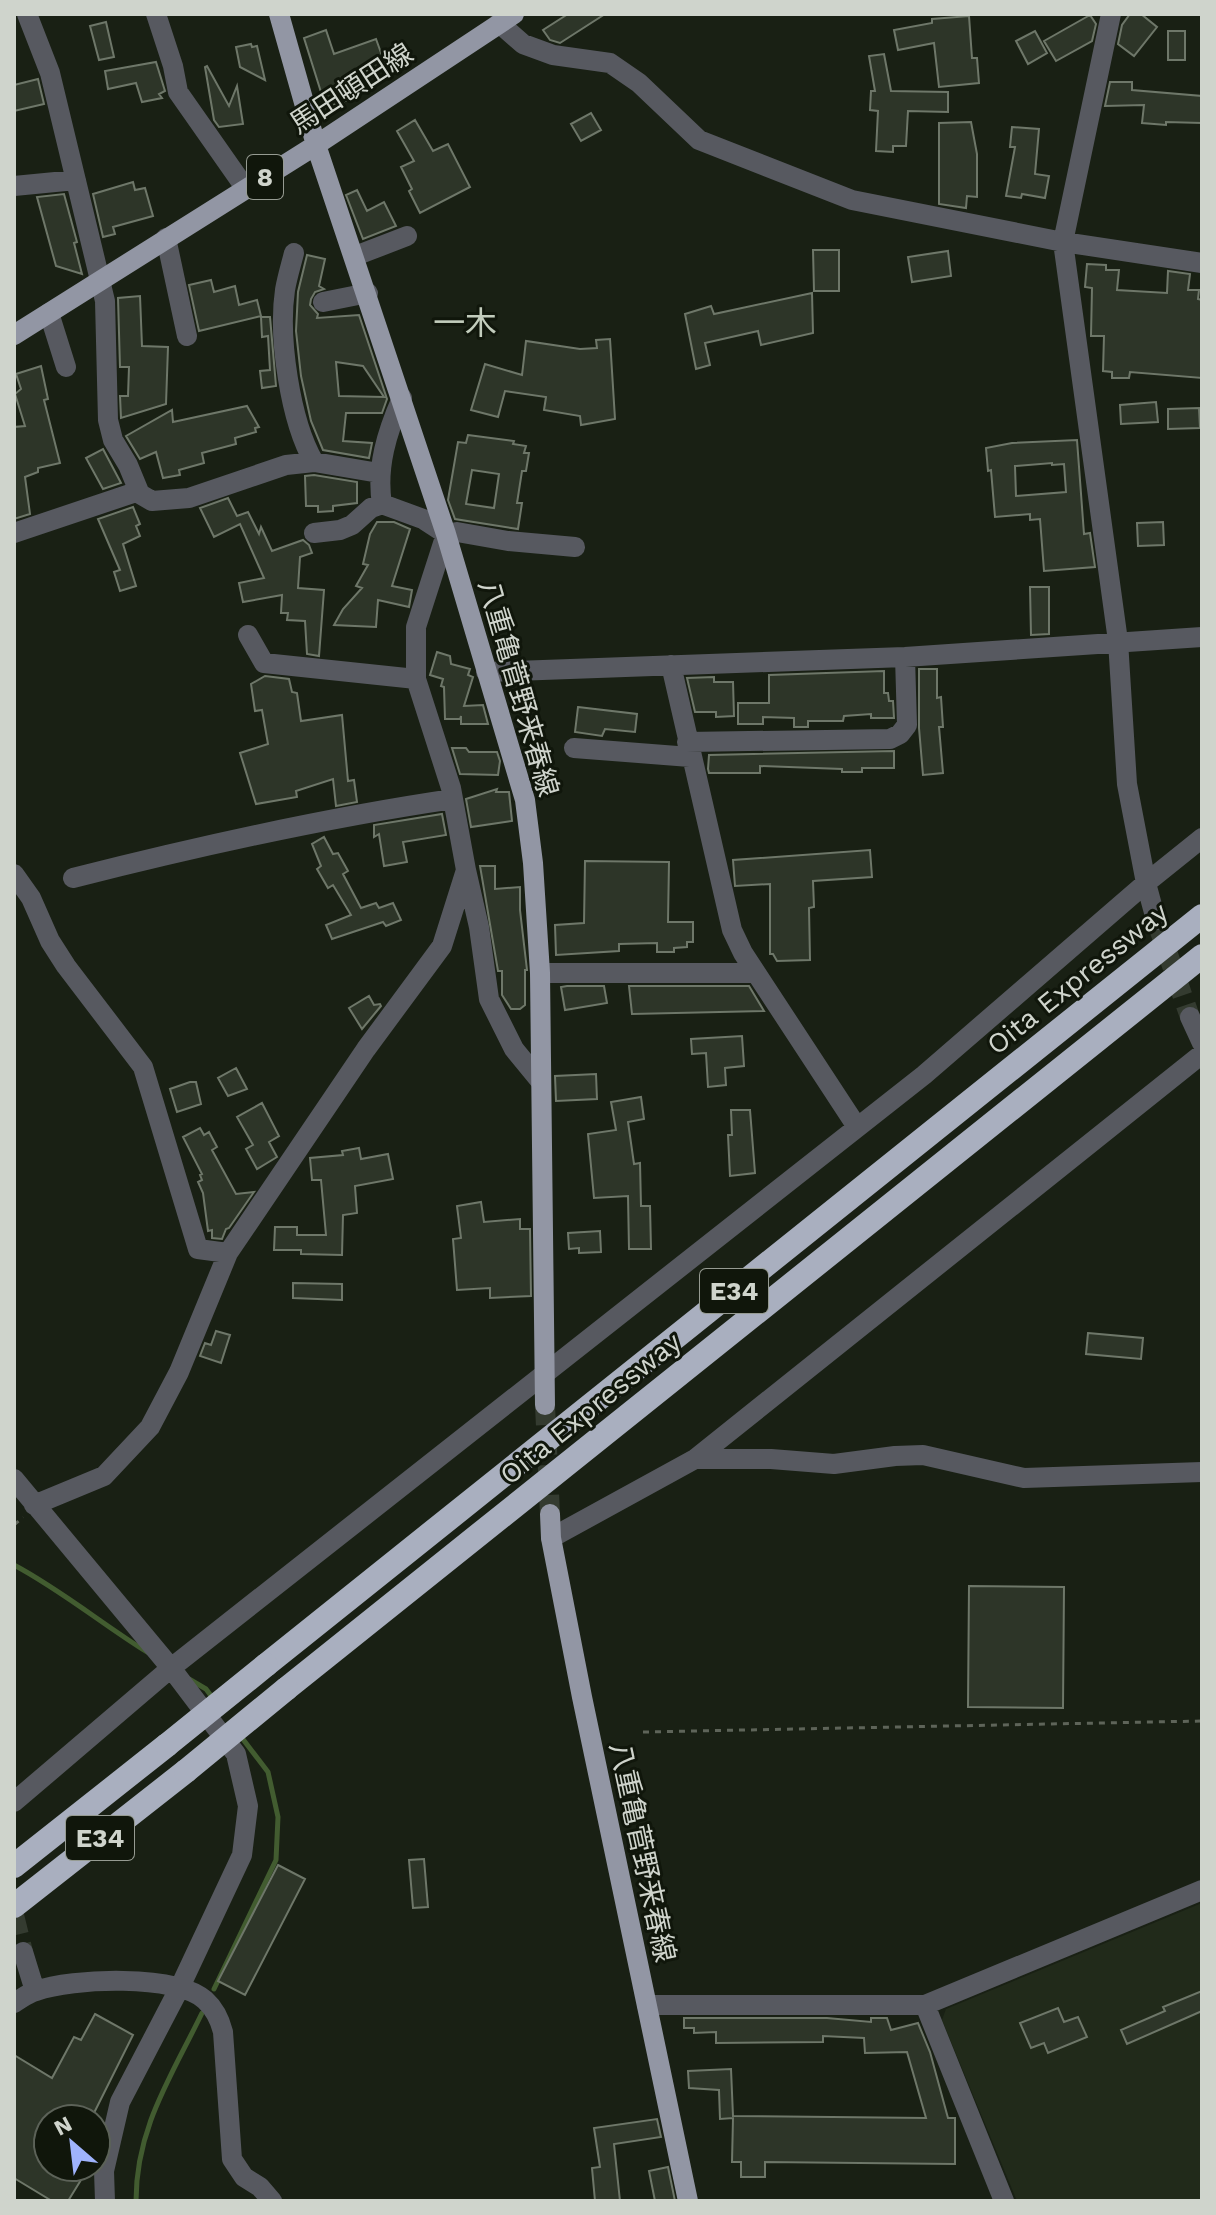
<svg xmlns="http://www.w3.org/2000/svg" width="1216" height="2215" font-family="'Work Sans','Noto Sans JP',sans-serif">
<rect width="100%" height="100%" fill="#192014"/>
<path fill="#212a1a" d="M1202,1903V2201H1017L942,2020L946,2009Z"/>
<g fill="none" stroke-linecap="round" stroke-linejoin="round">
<path stroke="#425c30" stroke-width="5" d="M14,1565C61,1590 102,1624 147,1652
M189,1679L206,1689L212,1697
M214,1989L276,1860L278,1817L268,1772L239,1734
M136,2201C136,2128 171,2077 202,2013"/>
</g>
<path fill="#2d3528" stroke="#6e7769" stroke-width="2" fill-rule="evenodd" d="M568,14H605L560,43L550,40L543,30Z
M1130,14H1141L1157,27L1134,56L1118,44L1122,25Z
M1090,15L1096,24L1092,41L1056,61L1044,41Z
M969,16L972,58H977L979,83L939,87L934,43L898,50L894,30L932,23V19Z
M106,22L114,57L99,60L90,26Z
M326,30L334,54L376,39L385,64L366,71L369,80L344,89L348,100L326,108L304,38Z
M1035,31L1047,53L1028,64L1016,41Z
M1168,31H1185V60H1168Z
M251,44L252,47L257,46L265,80L240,67L236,47Z
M884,54L891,91L948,92V112L908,111L906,146H893V152L876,151L878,111L870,110L871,91H875L869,56Z
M156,62L165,91L159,94L162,98L142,102L136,83L108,89L105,71Z
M207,66L229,106L237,86L243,124L219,127L214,120L205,67Z
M38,79L44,104L14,111V85Z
M1110,82H1132V90L1202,96V123L1166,122V125L1142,123L1144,105L1105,106Z
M591,113L601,130L581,141L571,124Z
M415,120L433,151L448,144L470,187L420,213L409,191L412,189L401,167L414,161L397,131Z
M971,122L977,154V197L967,196L966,208L939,204V123Z
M1012,127L1039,129L1035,174L1049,176L1045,198L1022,194L1021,198L1006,196L1015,147H1010Z
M133,182L135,190L145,188L153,216L113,227L115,234L103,237L93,194Z
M357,190L367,211L384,202L396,226L363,239L346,195Z
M64,194L77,242L74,243L82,274L56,266L37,197Z
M813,250H839V291H814Z
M948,251L951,276L912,282L908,257Z
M307,255L325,259L319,286L324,289L315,292L311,299L310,305L318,314L317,318L359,315L387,399L382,413H346L343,441L372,443L369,458L323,450L311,421L301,376L296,331L298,292ZM336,362L363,366L384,397L339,396Z
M1087,264L1106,265V270H1119L1117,290L1167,293L1168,271L1190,274L1188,290H1199L1198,299L1202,300V378L1130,372L1129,378H1112V372L1103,371L1104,336H1091L1092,288L1085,287Z
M211,280L214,292L235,286L239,305L257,300L261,316L199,331L189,285Z
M812,293L813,333L761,345L758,331L705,343L710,365L696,369L685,314L711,306L714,314Z
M140,296L142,346L168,347L166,404L121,418L120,396H128L129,367H120L118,298Z
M261,317H270L276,386L262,388L260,371L270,370L268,336L262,337Z
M610,339L615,419L581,425L580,416L544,410L546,397L505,391L498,417L471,410L485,364L522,375L526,341L580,349L597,348L596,340Z
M41,366L48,399L44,400L60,463L38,468V472L25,477L30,514L14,519V427L25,426L15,394L21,389L16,374Z
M1156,402L1158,422L1121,424L1120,405Z
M247,406L259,427L255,428L256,432L235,438L236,444L202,453L204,463L179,470L180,475L163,478L156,452L140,459L126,436L172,410L173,422Z
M1199,408L1200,428L1168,429V409Z
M468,435L514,441L513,444L526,446L524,453H529L526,471H522L517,503H522L518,529L455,519L448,500L458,442L466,443ZM472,470L499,474L494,508L466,504Z
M1077,440L1084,534L1090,533L1095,567L1044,571L1040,519L1030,520V514L995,517L991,470L988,471L986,448L1012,443ZM1052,463V465L1064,464L1066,492L1016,496L1015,466Z
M103,449L121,483L103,489L86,458Z
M314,475L357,482V503L333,506V511L318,512V506H306L305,476Z
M228,498L237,516L248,512L259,534L261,527L272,551L303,540L309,545L312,553L300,557L298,588L324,590L319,656L307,654L305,621L287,620L288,613H281L282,595L243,602L239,583L264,578L240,524L214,537L200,508Z
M133,507L140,524L136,526L140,536L123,544L136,586L120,591L114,572L120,570L98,519Z
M377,522H394L410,529L392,586L412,590L409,607L378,600L376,627L334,625L343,609L362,588L356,586L368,565L363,564L370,534Z
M1163,522L1164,545L1138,546L1137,523Z
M1030,587H1049V634L1031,635Z
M437,652L450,656L451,664L470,669L468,675L473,677L464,706L483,705L488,724H461V716L460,719H445L444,687L441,686L443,679L430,675Z
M919,669H937V698L941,697L943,727H939L943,773L923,775L919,728Z
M884,671V693H888L889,701H893L894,718H871V714L844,716L843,721H808V727H794V718L763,717V724H738V703H769V675Z
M265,676L289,679L292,692L297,693L301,721L342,715L348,781L354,780L357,802L336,806L333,779L296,791L297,797L256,804L240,753L268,744L262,710L255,711L251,684Z
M714,677V682H733L734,716L716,717V712H695L687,678Z
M578,707L637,714L635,732L605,729L602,736L575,732Z
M452,748H466L469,752H497L500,761L498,775L460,774Z
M894,751V768H862V772H842V769L760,766V773H709L708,769L709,755Z
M497,789L496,792H509L512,821L471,827L466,799Z
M442,814L446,835L403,842L407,862L384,866L379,834L374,837V825Z
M324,837L333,854L338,853L348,871L343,874L361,908L376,903L379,908L393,903L401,920L386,926L383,922L332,939L326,925L351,915L333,885L328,888L317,869L321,866L312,844Z
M870,850L872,877L813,881L814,907L809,908L810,960L777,961L773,954H770V884L735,886L733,860Z
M585,861L669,862L668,922H693V942H687V947L674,948V952H657V943L619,944V951L556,955L555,925L584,923Z
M480,866H495V889L520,887V910L527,970H525V1005L520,1009H511L502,995V971H498Z
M567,986H604L607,1003L565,1010L561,987Z
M629,986H749L764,1011L632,1014Z
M369,996L374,1005L380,1004L381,1006L362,1029L349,1008Z
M742,1036L744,1066L725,1068L726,1085L708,1087L706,1053L692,1054L691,1039Z
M236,1068L247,1089L228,1096L218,1078Z
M596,1074L597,1099L556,1101L555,1076Z
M190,1082H196L201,1104L177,1112L170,1089Z
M641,1097L644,1119L628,1122L634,1164L640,1163L641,1206H650L651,1249H629L628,1196L594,1198L588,1134L616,1130L611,1102Z
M262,1103L279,1136L269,1142L277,1157L257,1169L246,1149L253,1145L237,1117Z
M731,1110H750L755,1173L730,1176L728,1135H732Z
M200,1128L204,1135L209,1132L217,1147L212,1150L236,1194L254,1192L229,1228L226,1229L222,1239L212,1238V1230L208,1231L203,1193L198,1182L202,1180L200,1175L202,1174L183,1137Z
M359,1148L361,1159L388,1154L393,1179L355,1186L357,1213L343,1215L342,1255L301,1254V1250H274L275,1227H297V1235H326L321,1180H312L310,1158L343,1155L342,1151Z
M481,1202L484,1222L520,1219V1229H530L531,1296L490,1298V1288L457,1290L453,1239L461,1238L457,1206Z
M600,1231L601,1252L579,1253V1248L569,1249L568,1233Z
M293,1283L342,1284V1300L293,1298Z
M216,1331L230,1335L221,1363L200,1356L205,1343L211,1345Z
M1088,1333L1143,1338L1141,1359L1086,1354Z
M969,1586L1064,1587L1063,1708L968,1707Z
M424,1859L428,1907L413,1908L409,1860Z
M278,1865L305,1879L245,1995L218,1981Z
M1202,1991V2011L1127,2044L1121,2030L1165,2011L1163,2007Z
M1058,2008L1064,2022L1078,2017L1087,2037L1048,2053L1044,2043L1031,2048L1020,2023Z
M95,2014L133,2035L91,2119H48V2167H89L68,2201H52L14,2178V2055L52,2078L74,2037L81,2040Z
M684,2018H827L871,2022V2018H887L891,2030L918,2023L930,2052L948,2118H955V2164L765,2162V2177H741V2162H732L733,2118L720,2119L719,2090L689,2088L688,2071L731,2069L733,2116L926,2118L907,2052L865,2053L864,2038L823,2036V2042L716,2043V2032L694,2033V2028H684Z
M657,2119L661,2137L614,2144L620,2201H595L592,2168L600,2167L594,2128Z
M668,2167L675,2201H655L649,2171Z"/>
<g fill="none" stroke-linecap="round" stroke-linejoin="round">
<path stroke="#343b30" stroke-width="20" stroke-dasharray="20 10" stroke-linecap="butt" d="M1156,920L1190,1017
M14,1915L23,1952"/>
<path stroke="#343b30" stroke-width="20" stroke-dasharray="20 10" stroke-linecap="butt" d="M545,1405L550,1514"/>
<path stroke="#5e6459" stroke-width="3" stroke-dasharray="6 6" stroke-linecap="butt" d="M14,1525L23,1517
M643,1732L1202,1721"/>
<path stroke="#575960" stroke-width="20" d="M27,14L50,73L105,301L108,420L113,440L128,465L140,494L152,501L189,498L286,465L314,462L379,473
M156,14L173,66L178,92L246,189
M1111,14L1063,242L1118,641L1127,784L1146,883L1156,920
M499,23L523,44L553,55L610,63L639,83L699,140L852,200L1063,242L1202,263
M14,186L76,180
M166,238L187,336
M294,253C291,265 287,278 285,290C278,337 290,421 314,462
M355,256L407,236
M323,302L368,293
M49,313L66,367
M382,504C376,467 387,432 402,398
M14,533L139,491
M314,533L340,530L352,525L371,508L382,504L423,519L446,534L457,532L508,541L575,547
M248,635L264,663L416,679
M671,665L732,930L743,953L857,1127
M486,672L905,657L1202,637
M687,742L890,739L900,734L907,725L905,657
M574,748L690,757
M466,870L479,927L489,999L514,1049L541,1082
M14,874L31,898L50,941L66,966L143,1067L198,1249L228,1253
M73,878C199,846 324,818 453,799
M540,973H756
M1190,1017L1202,1043
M695,1459H771L834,1464L895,1456L923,1455L1024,1478L1202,1472
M14,1479L171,1668L236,1754L248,1806L242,1855L180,1987L120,2102L104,2171L105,2201
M34,1505L104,1476L150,1427L179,1372L228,1253L366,1049L442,946L466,870L451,788L416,679V627L446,534
M551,1538L695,1459L1202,1054
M14,1802L171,1668L924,1075L1146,883L1202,838
M23,1952L35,1991
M14,2003C21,1999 28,1993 36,1991C72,1978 176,1974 205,2000C215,2009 220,2020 223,2032L232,2159L244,2177L260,2187L272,2201
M647,2005H925
M1004,2201L925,2005L1202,1890"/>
<path stroke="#9296a4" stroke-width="20" d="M279,14L316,145L446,534L525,800L533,863L540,973L545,1405
M14,335L316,145L514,14
M550,1514L551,1538L582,1697L688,2201"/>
<path stroke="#a9afbf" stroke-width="24" d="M266,1665L1202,916
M286,1689L1202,956
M14,1866L167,1745
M14,1906L186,1771"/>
<path stroke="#a9afbf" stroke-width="24" d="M167,1745L266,1665
M186,1771L286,1689"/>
</g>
<g text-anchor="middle" stroke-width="6" stroke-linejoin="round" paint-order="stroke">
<g fill="#10160b" stroke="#969b92" stroke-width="2">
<rect x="247" y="155" width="36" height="44" rx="6"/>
<rect x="700" y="1269" width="68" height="44" rx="6"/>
<rect x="66" y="1816" width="68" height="44" rx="6"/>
</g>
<g font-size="26" font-weight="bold" fill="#cfd4cc">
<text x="265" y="186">8</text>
<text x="734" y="1300">E34</text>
<text x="100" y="1847">E34</text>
</g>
<g font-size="28" fill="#cfd4cc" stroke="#10160b">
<text transform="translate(351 88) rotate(-33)" y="10">馬田頓田線</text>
<text transform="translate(519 688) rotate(74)" y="10">八重亀菅野来春線</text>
<text transform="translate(1077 978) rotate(-39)" y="10">Oita Expressway</text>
<text transform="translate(590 1408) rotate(-39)" y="10">Oita Expressway</text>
<text transform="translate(643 1852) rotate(78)" y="10">八重亀菅野来春線</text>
</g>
<g font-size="32" fill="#c2ccbc" stroke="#10160b">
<text x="465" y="334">一木</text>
</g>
</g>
<rect width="1216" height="2215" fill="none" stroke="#cfd4cc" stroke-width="32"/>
<g transform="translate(72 2143) rotate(332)"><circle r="38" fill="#10160b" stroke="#5c6258" stroke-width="2"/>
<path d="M0-6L14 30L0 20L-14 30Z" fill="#9fb3fd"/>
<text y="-12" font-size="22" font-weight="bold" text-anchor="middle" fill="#cfd4cc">N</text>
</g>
</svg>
